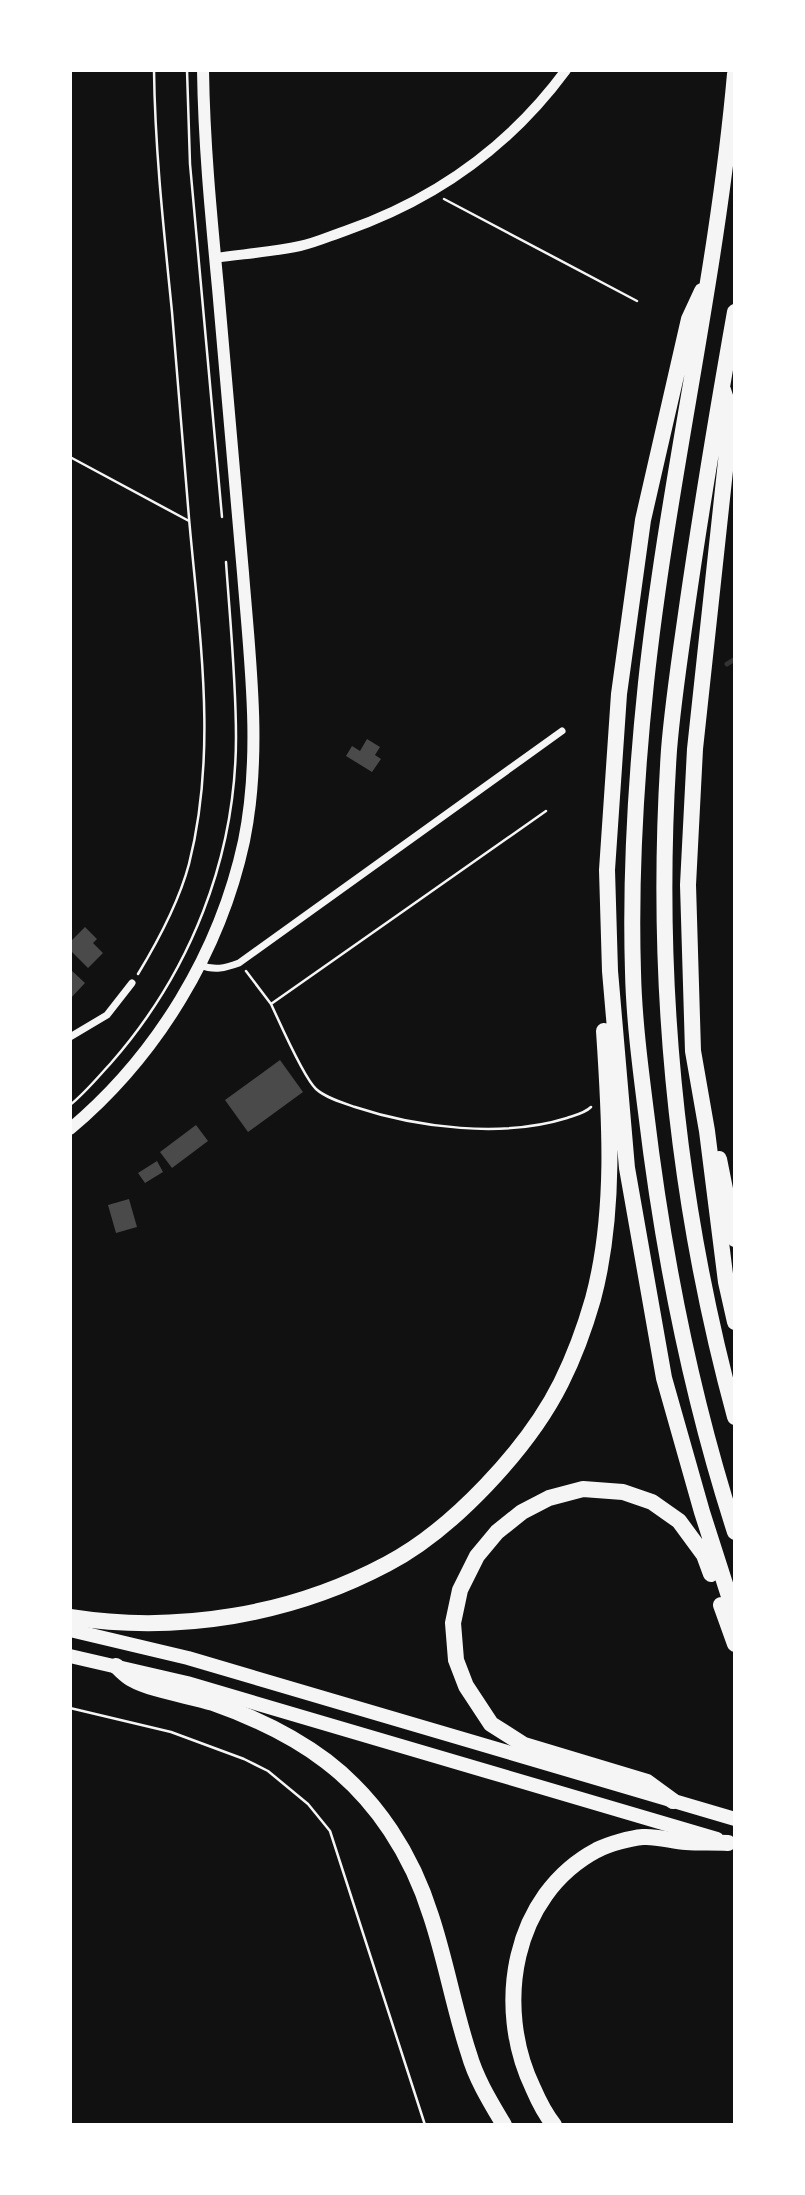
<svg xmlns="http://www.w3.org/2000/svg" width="805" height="2195" font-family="'Alegreya Sans',sans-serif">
<rect width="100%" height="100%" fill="#111"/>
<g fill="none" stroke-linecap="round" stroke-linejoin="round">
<path stroke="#333" stroke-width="5" d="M727,664L735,659"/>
</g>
<path fill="#4a4a4a" d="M367,739L380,747L375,755L381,759L372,772L346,756L352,746L360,751Z
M85,927L97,939L93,943L103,953L88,968L70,950V942Z
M70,969L85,983L70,999Z
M280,1060L303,1092L248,1132L225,1100Z
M196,1125L208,1141L172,1168L160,1152Z
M157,1161L163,1172L145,1183L138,1173Z
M129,1199L137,1227L116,1233L108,1205Z"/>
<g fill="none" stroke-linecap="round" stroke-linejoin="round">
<path stroke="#f5f5f5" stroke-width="2.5" d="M187,70L190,164L222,517
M444,199L637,301
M70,457L189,521
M246,971L271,1004L546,811
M138,974C158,941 179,902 189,864C218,750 199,633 189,518C183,449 178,381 172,312C164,232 155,151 154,70
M271,1004C280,1023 303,1077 316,1089C326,1098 343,1103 355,1107C418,1128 503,1138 567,1118C576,1115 585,1113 591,1107
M70,1105C85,1093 98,1077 111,1063C190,973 236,858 236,737C236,679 230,620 226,562
M70,1708L171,1732L244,1759L268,1771L308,1804L330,1831L425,2125"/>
<path stroke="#f5f5f5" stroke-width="7" d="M200,965C215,971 225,968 239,963L562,731
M70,1037L107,1015L132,983"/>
<path stroke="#f5f5f5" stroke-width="10" d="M215,258C243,254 272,252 300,246C315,243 330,236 345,231C434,200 510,146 566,70"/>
<path stroke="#f5f5f5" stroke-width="12" d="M70,1129C157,1056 220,952 244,841C262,753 250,661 243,573C235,478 226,383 218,288C211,215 204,143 203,70"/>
<path stroke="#f5f5f5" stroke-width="14" d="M70,1630L188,1658L735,1819
M70,1656L187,1683L717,1839"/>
<path stroke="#f5f5f5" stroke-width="16" d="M735,74C717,278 668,478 646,683C636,778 630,875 633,972C634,1018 640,1065 646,1112C663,1254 691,1396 735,1532
M702,291L689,319L643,520L619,694L607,870L610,971L627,1168L664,1378L702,1512L735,1615
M735,312C718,408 702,504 688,600C681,650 673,700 669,750C654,975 676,1200 735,1417
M723,390L731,415L695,749L688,885L693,1051L707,1131L726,1282L735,1322
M719,1159L735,1239
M721,1605L735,1644
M70,1617C178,1634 291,1615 387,1564C452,1530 528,1449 561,1383C574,1357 585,1327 593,1299C616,1213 610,1119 604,1031
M116,1666C121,1670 126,1676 132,1679C151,1690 191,1696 213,1703C253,1717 293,1736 326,1761C377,1800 412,1855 431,1916C446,1961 454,2009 469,2054C476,2079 491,2103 504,2125
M673,1801L647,1782L524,1745L491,1724L466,1686L456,1660L453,1623L460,1590L477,1556L497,1532L522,1512L549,1498L583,1489L623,1492L652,1502L679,1521L704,1555L711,1574
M554,2125C545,2114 539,2102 533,2088C494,2007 512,1895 597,1850C609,1844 630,1838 643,1837C657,1836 672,1841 686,1842C700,1843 714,1842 728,1843"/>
</g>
<rect width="805" height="2195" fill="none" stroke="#ffffff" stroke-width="144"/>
</svg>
